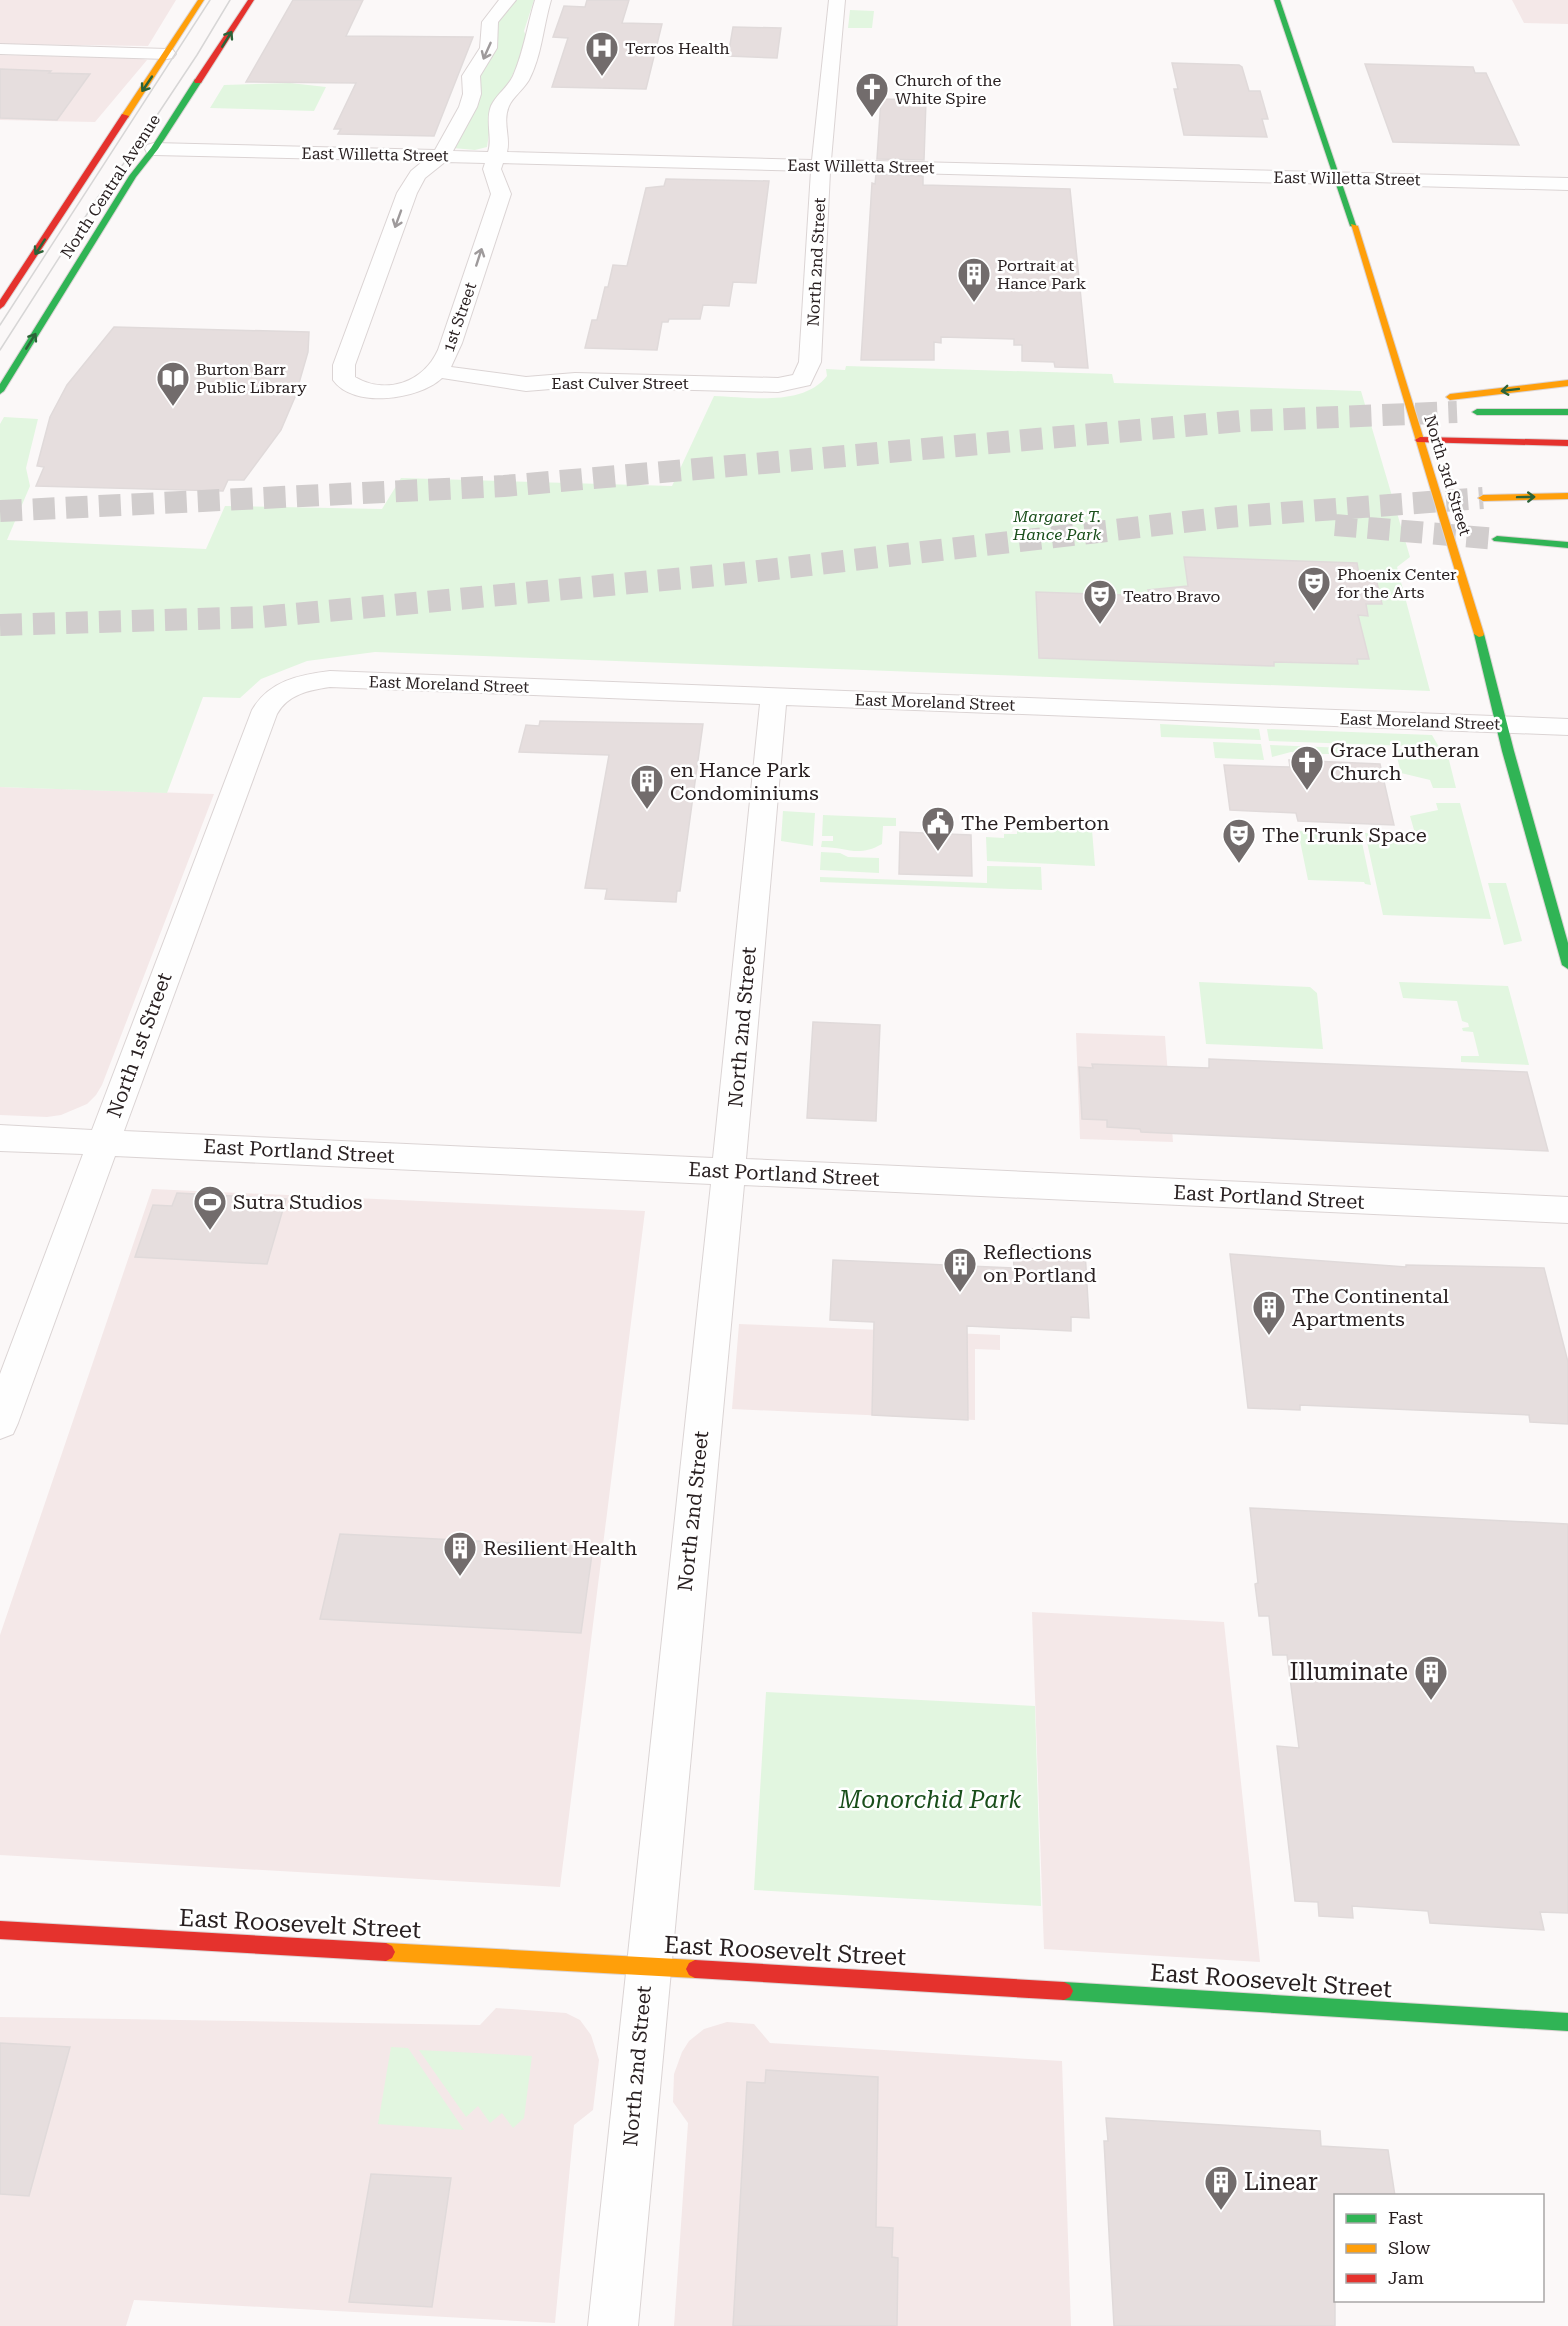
<svg xmlns="http://www.w3.org/2000/svg" width="1568" height="2326" font-family="'Roboto Serif',serif">
<rect width="100%" height="100%" fill="#fbf8f8"/>
<path fill="#f4e8e8" d="M0,0H176L148,46L0,44Z
M1512,0H1568V24L1524,23Z
M0,55L137,58L147,60L95,122L0,120Z
M0,787L214,794L102,1085L96,1095L87,1104L61,1115L47,1117L0,1115Z
M1076,1033L1165,1036L1173,1142L1080,1139Z
M152,1189L645,1211L560,1887L0,1855V1635Z
M739,1324L1000,1335V1350L975,1349V1420L732,1409Z
M1032,1612L1224,1622L1260,1962L1044,1949Z
M496,2008L566,2013L580,2020L591,2035L599,2060L593,2110L574,2125L555,2323L134,2300L126,2326H0V2017L480,2025Z
M727,2022L754,2024L770,2043L1062,2061L1071,2326H674L688,2123L673,2102L674,2074L682,2052L689,2041L704,2029Z"/>
<path fill="#e2f6e0" d="M513,0H534L524,31L528,42L491,120L487,147L475,150L453,148C460,127 465,104 474,85C486,59 500,56 495,24Z
M850,10L874,11L872,28H848Z
M290,83L326,87L314,111L210,108L224,85Z
M846,366L1112,374L1114,383L1361,391L1410,557L1397,567L1430,691L375,652L307,661L261,679L240,698L203,697L167,793L0,787V424L4,417L38,419L26,468L30,486L7,540L206,549L225,506L382,509L401,478L672,486L714,396C748,397 803,407 827,376L826,369L845,370Z
M1160,724L1259,729L1261,740L1161,737Z
M1267,729L1432,735L1439,747L1269,741Z
M1213,742L1261,744L1264,760L1215,758Z
M1270,745L1347,748L1351,750L1353,758L1336,754H1308L1291,752L1272,757Z
M1395,749L1439,751L1448,756L1456,788H1433L1430,780L1401,773Z
M1436,803H1460L1491,919L1383,915L1365,833L1410,834L1414,830L1410,816L1438,810Z
M783,811L815,813L813,846L781,841Z
M823,815L896,818V826H883L882,844C857,858 848,847 821,847L822,841H833V836H822Z
M1017,827L1092,830L1095,866L987,861L986,837L1004,838V834H1017Z
M1298,831L1360,833L1371,885L1365,884L1364,882L1308,880Z
M821,852L840,853L848,857L879,858V873L820,870Z
M987,866L1041,867L1042,890L820,882V877L987,883Z
M1488,883H1506L1522,941L1504,945Z
M1199,982L1310,987L1317,993L1323,1049L1206,1044Z
M1399,982L1508,986L1529,1065L1461,1062V1056H1479L1473,1032L1463,1031L1462,1028L1469,1027L1468,1023L1462,1021L1457,1001L1403,998Z
M766,1692L1035,1706L1041,1906L754,1890Z
M391,2047L408,2048L464,2130L378,2124Z
M419,2050L532,2056L524,2118L513,2128L502,2113L490,2123L478,2106L466,2117Z"/>
<path fill="#e6dede" stroke="#e0dada" stroke-width="1.5" d="M293,0H363L346,36L473,37L434,136L338,134L341,129H334L356,83L246,82Z
M587,0H629L622,23L662,24L646,89L552,87L568,38L553,37L564,6L585,7Z
M733,27L781,28L777,58L728,56Z
M1172,63L1239,65L1242,67L1249,91H1260L1268,119H1262L1267,137L1184,135L1174,89H1178Z
M1365,64L1473,67L1475,73H1486L1519,145L1393,142Z
M0,69L51,71L49,73L90,74L57,120L0,118Z
M881,99L926,100L924,160L877,159Z
M876,174L923,176V185L1070,189L1088,368L1055,367L1054,362L1022,361V345H1014V339L941,337V343L934,342V360H861L872,183L875,184Z
M666,179L769,181L756,283L733,282L729,306L703,305L700,319H669L668,322H662L657,350L585,348L592,320H597L605,287H608L613,265L627,266L646,188L664,186Z
M114,327L309,332L308,352L295,397L281,430L244,480H228L223,491L36,486L44,467L37,466L50,417L67,385Z
M1184,557L1357,563L1359,574H1375L1382,604H1366L1368,616L1358,615L1369,659H1357L1358,664L1274,662V666L1039,658L1036,592L1151,596L1148,590L1188,586Z
M540,721L703,724L680,891H677L676,902L605,899L607,889L585,888L609,755L519,752L526,725L539,726Z
M1289,760L1380,764L1394,825L1298,821L1296,813L1230,810L1224,765L1290,767Z
M900,832L971,835L972,876L899,874Z
M813,1022L880,1025L876,1121L807,1118Z
M1209,1059L1527,1072L1548,1151L1141,1132L1140,1129L1107,1127V1120L1082,1119L1079,1067L1093,1068L1092,1064L1209,1068Z
M177,1193L286,1199L267,1264L135,1257L153,1205L172,1206Z
M1013,1248L1085,1251L1089,1318L1071,1317V1331L967,1326L968,1420L872,1415L874,1322L830,1320L833,1260L1014,1268Z
M1230,1254L1406,1267V1265L1544,1268L1568,1362V1424L1530,1422L1529,1415L1300,1405V1410L1248,1408Z
M1250,1508L1568,1524V1913L1540,1912L1544,1930L1430,1923L1428,1911L1352,1906L1353,1918L1319,1916L1318,1902L1295,1901L1277,1746L1299,1748L1287,1655H1273L1269,1616H1259L1255,1584L1258,1583Z
M340,1534L593,1547L581,1633L320,1619Z
M0,2043L70,2047L29,2196L0,2194Z
M766,2070L878,2077L876,2227L893,2228L892,2257L898,2258L897,2326H733L747,2082L765,2083Z
M1106,2118L1320,2131L1321,2146L1388,2150L1395,2196H1335V2326H1114L1104,2141H1108Z
M371,2174L451,2178L432,2307L349,2302Z"/>
<g fill="none" stroke-linecap="round" stroke-linejoin="round">
<path stroke="#d1cdcd" stroke-width="22" stroke-dasharray="22 11" stroke-linecap="butt" d="M0,511L504,486L1241,421L1457,412
M1335,525L1497,539
M0,625L262,617L740,573L1228,517L1483,498"/>
<defs>
<path id="street" d="M499,0H516L498,22L497,48L480,76L481,94L477,107L453,151L488,152C493,139 485,121 491,106C496,95 508,87 513,76C524,51 527,26 535,0H551C543,27 542,55 529,80C523,90 513,97 509,106C502,122 511,138 507,152L812,160L829,0H845L831,160L1568,178V190L830,171L821,362L810,385L778,392L575,387L526,391L442,378C419,400 353,409 333,380V365L397,193L411,171L423,161L154,155L147,153L145,149L147,145L154,143L435,150L459,107L463,94L462,76L480,48L482,22ZM445,162L485,163L483,169L491,194L438,350C423,383 386,395 355,377V365L417,193L425,178ZM503,163L811,171L799,362L793,375L778,378L575,373L526,377L451,367L462,343L511,194L501,169Z
M0,44L167,49L173,50L176,54L173,58L167,59L0,54Z
M330,671L1568,719V735L786,705L746,1159L1568,1197V1223L744,1185L638,2326H588L711,1184L115,1156L18,1423L13,1434L0,1439V1374L83,1154L0,1151V1125L92,1130L252,710C269,681 298,675 330,671ZM330,687L760,704L713,1158L124,1131L277,714C288,694 310,690 330,687Z"/>
<path id="fast" d="M1274,0H1280L1357,228L1350,226Z
M195,79L202,81L158,149L136,177L4,391L0,394V384L129,176L151,148Z
M1568,409V415H1477L1472,412L1477,409Z
M1497,536L1568,542V548L1494,541L1492,539Z
M1479,631L1484,634L1514,751L1568,943V969L1562,965L1502,751L1474,634Z
M1064,1982L1568,2013V2031L1064,2000L1058,1997L1055,1991L1058,1985Z"/>
<path id="slow" d="M198,0H204L128,118H122L121,116Z
M1351,224L1358,226L1484,634L1483,636L1479,637L1474,634Z
M1568,380V386L1450,400L1446,397L1450,394Z
M1568,493V499L1483,501L1478,498L1483,495Z
M386,1943L695,1960L701,1963L704,1969L701,1975L695,1978L386,1961L380,1958L377,1952L380,1946Z"/>
<path id="jam" d="M248,0H254L201,83H195L194,81Z
M122,114L129,116L4,306L0,309V300Z
M1420,437L1568,440V446L1417,442L1415,440Z
M0,1921L386,1943L392,1946L395,1952L392,1958L386,1961L0,1939Z
M695,1960L1064,1982L1070,1985L1073,1991L1070,1997L1064,2000L695,1978L689,1975L686,1969L689,1963Z"/>
</defs>
<use href="#street" stroke="#dbd4d4" stroke-width="2"/>
<use href="#fast" stroke="#dbd4d4" stroke-width="2"/>
<use href="#slow" stroke="#dbd4d4" stroke-width="2"/>
<use href="#jam" stroke="#dbd4d4" stroke-width="2"/>
<use href="#street" fill="#fefefe" fill-rule="evenodd"/>
<use href="#fast" fill="#30b455" fill-rule="evenodd"/>
<use href="#slow" fill="#ff9f0a" fill-rule="evenodd"/>
<use href="#jam" fill="#e5322d" fill-rule="evenodd"/>
<path stroke="#d7d6d6" stroke-width="1.5" d="M0,325L210,0
M0,350L98,197L134,150L197,55L230,0"/>
</g>
<defs><path id="oneway-shaft" d="M-6 0H5M1.5-3L5.5 0L1.5 3" fill="none" stroke-width="1.6" stroke-linecap="round" stroke-linejoin="round" transform="scale(1.5)"/></defs>
<g stroke="#2c6338">
<use href="#oneway-shaft" transform="translate(227 39) rotate(-58)"/>
<use href="#oneway-shaft" transform="translate(147 84) rotate(124)"/>
<use href="#oneway-shaft" transform="translate(40 247) rotate(123)"/>
<use href="#oneway-shaft" transform="translate(31 341) rotate(-58)"/>
<use href="#oneway-shaft" transform="translate(1510 390) rotate(173)"/>
<use href="#oneway-shaft" transform="translate(1526 497) rotate(-1)"/>
</g>
<g stroke="#9e9a9b">
<use href="#oneway-shaft" transform="translate(487 51) rotate(114)"/>
<use href="#oneway-shaft" transform="translate(398 219) rotate(110)"/>
<use href="#oneway-shaft" transform="translate(479 257) rotate(-72)"/>
</g>
<defs>
<symbol id="hospital-pin" viewBox="-11 -11 22 30"><path d="M0 17L-7.5 6A9.5 9.5 0 1 1 7.5 6Z" fill="#726c6c" stroke="#fff"/><path d="M-5-5h3v3.5h4V-5h3V5h-3V1.5h-4V5h-3Z" fill="#fff"/></symbol>
<symbol id="church-pin" viewBox="-11 -11 22 30"><path d="M0 17L-7.5 6A9.5 9.5 0 1 1 7.5 6Z" fill="#726c6c" stroke="#fff"/><path d="M-1.2-6h2.4v3.5h3.3v2.4h-3.3V6h-2.4V-.1h-3.3v-2.4h3.3Z" fill="#fff"/></symbol>
<symbol id="building-pin" viewBox="-11 -11 22 30"><path d="M0 17L-7.5 6A9.5 9.5 0 1 1 7.5 6Z" fill="#726c6c" stroke="#fff"/><path d="M-4-6H4V6H1V3H-1V6H-4ZM-2.5-4.3h1.7v1.8h-1.7ZM.8-4.3h1.7v1.8H.8ZM-2.5-1h1.7V.8h-1.7ZM.8-1h1.7V.8H.8Z" fill="#fff"/></symbol>
<symbol id="library-pin" viewBox="-11 -11 22 30"><path d="M0 17L-7.5 6A9.5 9.5 0 1 1 7.5 6Z" fill="#726c6c" stroke="#fff"/><path d="M-6-4Q-3-5.5-.7-3.5V5Q-3 3-6 4ZM6-4Q3-5.5 .7-3.5V5Q3 3 6 4Z" fill="#fff"/></symbol>
<symbol id="theatre-pin" viewBox="-11 -11 22 30"><path d="M0 17L-7.5 6A9.5 9.5 0 1 1 7.5 6Z" fill="#726c6c" stroke="#fff"/><path d="M-5-5.5Q0-4 5-5.5V0Q5 5 0 6Q-5 5-5 0ZM-3.3-2.5H-1v1.5H-3.3ZM1-2.5H3.3v1.5H1ZM-2.8 1Q0 5.5 2.8 1Z" fill="#fff"/></symbol>
<symbol id="civic-pin" viewBox="-11 -11 22 30"><path d="M0 17L-7.5 6A9.5 9.5 0 1 1 7.5 6Z" fill="#726c6c" stroke="#fff"/><path d="M-.6-6.5H3V-4.5H.6V-3L4-1V1h2V6H-6V1h2V-1L-.6-3ZM-1.2 2.5V6h2.4V2.5Z" fill="#fff"/></symbol>
<symbol id="stadium-pin" viewBox="-11 -11 22 30"><path d="M0 17L-7.5 6A9.5 9.5 0 1 1 7.5 6Z" fill="#726c6c" stroke="#fff"/><path d="M0-5a6.5 5 0 1 0 0 10a6.5 5 0 1 0 0-10ZM-3.5-1.8h7v3.6h-7Z" fill="#fff"/></symbol>
</defs>
<g fill-rule="evenodd">
<use href="#hospital-pin" x="583" y="29" width="38" height="52"/>
<use href="#church-pin" x="853" y="70" width="38" height="52"/>
<use href="#building-pin" x="955" y="255" width="38" height="52"/>
<use href="#library-pin" x="154" y="359" width="38" height="52"/>
<use href="#theatre-pin" x="1295" y="564" width="38" height="52"/>
<use href="#theatre-pin" x="1081" y="577" width="38" height="52"/>
<use href="#church-pin" x="1288" y="743" width="38" height="52"/>
<use href="#building-pin" x="628" y="762" width="38" height="52"/>
<use href="#civic-pin" x="919" y="804" width="38" height="52"/>
<use href="#theatre-pin" x="1220" y="816" width="38" height="52"/>
<use href="#stadium-pin" x="191" y="1183" width="38" height="52"/>
<use href="#building-pin" x="941" y="1245" width="38" height="52"/>
<use href="#building-pin" x="1250" y="1288" width="38" height="52"/>
<use href="#building-pin" x="441" y="1529" width="38" height="52"/>
<use href="#building-pin" x="1412" y="1653" width="38" height="52"/>
<use href="#building-pin" x="1202" y="2163" width="38" height="52"/>
</g>
<g text-anchor="middle" stroke-width="5" stroke-linejoin="round" paint-order="stroke">
<g font-size="16" fill="#292021" stroke="#fff" text-anchor="start">
<text x="625" y="54">Terros Health</text>
<text x="895" y="86">Church of the<tspan x="895" dy="18">White Spire</tspan></text>
<text x="997" y="271">Portrait at<tspan x="997" dy="18">Hance Park</tspan></text>
<text x="196" y="375">Burton Barr<tspan x="196" dy="18">Public Library</tspan></text>
<text x="1337" y="580">Phoenix Center<tspan x="1337" dy="18">for the Arts</tspan></text>
<text x="1123" y="602">Teatro Bravo</text>
</g>
<g font-size="16" fill="#292021" stroke="#fff">
<text transform="translate(375 154) rotate(1)" y="6">East Willetta Street</text>
<text transform="translate(861 166) rotate(1)" y="6">East Willetta Street</text>
<text transform="translate(1347 178) rotate(1)" y="6">East Willetta Street</text>
<text transform="translate(110 186) rotate(-57)" y="6">North Central Avenue</text>
<text transform="translate(816 262) rotate(-87)" y="6">North 2nd Street</text>
<text transform="translate(459 317) rotate(-71)" y="6">1st Street</text>
<text x="620" y="389">East Culver Street</text>
<text transform="translate(1448 475) rotate(73)" y="6">North 3rd Street</text>
<text transform="translate(449 684) rotate(2)" y="6">East Moreland Street</text>
<text transform="translate(935 702) rotate(2)" y="6">East Moreland Street</text>
<text transform="translate(1420 721) rotate(2)" y="6">East Moreland Street</text>
</g>
<g font-size="16" font-style="italic" fill="#194e1a" stroke="#fff">
<text x="1057" y="522">Margaret T.<tspan x="1057" dy="18">Hance Park</tspan></text>
</g>
<g font-size="20" fill="#292021" stroke="#fff" text-anchor="start">
<text x="1330" y="757">Grace Lutheran<tspan x="1330" dy="23">Church</tspan></text>
<text x="670" y="777">en Hance Park<tspan x="670" dy="23">Condominiums</tspan></text>
<text x="961" y="830">The Pemberton</text>
<text x="1262" y="842">The Trunk Space</text>
<text x="233" y="1209">Sutra Studios</text>
<text x="983" y="1259">Reflections<tspan x="983" dy="23">on Portland</tspan></text>
<text x="1292" y="1303">The Continental<tspan x="1292" dy="23">Apartments</tspan></text>
<text x="483" y="1555">Resilient Health</text>
</g>
<g font-size="20" fill="#292021" stroke="#fff">
<text transform="translate(742 1027) rotate(-85)" y="7">North 2nd Street</text>
<text transform="translate(139 1045) rotate(-70)" y="7">North 1st Street</text>
<text transform="translate(299 1151) rotate(3)" y="7">East Portland Street</text>
<text transform="translate(784 1174) rotate(3)" y="7">East Portland Street</text>
<text transform="translate(1269 1197) rotate(3)" y="7">East Portland Street</text>
<text transform="translate(693 1511) rotate(-84)" y="7">North 2nd Street</text>
<text transform="translate(637 2066) rotate(-85)" y="7">North 2nd Street</text>
</g>
<g font-size="24" fill="#292021" stroke="#fff" text-anchor="end">
<text x="1408" y="1680">Illuminate</text>
<text x="1244" y="2190" text-anchor="start">Linear</text>
</g>
<g font-size="24" font-style="italic" fill="#194e1a" stroke="#fff">
<text x="930" y="1808">Monorchid Park</text>
</g>
<g font-size="24" fill="#292021" stroke="#fff">
<text transform="translate(300 1924) rotate(3)" y="8">East Roosevelt Street</text>
<text transform="translate(785 1951) rotate(3)" y="8">East Roosevelt Street</text>
<text transform="translate(1271 1981) rotate(4)" y="8">East Roosevelt Street</text>
</g>
</g>
<rect x="1334" y="2194" width="210" height="108" fill="#ffffff" stroke="#a9a6a6" stroke-width="1.5"/>
<rect x="1346" y="2214" width="30" height="9" fill="#30b455" stroke="#a9a6a6" stroke-width="1.5"/>
<text x="1388" y="2224" font-size="18" fill="#292021">Fast</text>
<rect x="1346" y="2244" width="30" height="9" fill="#ff9f0a" stroke="#a9a6a6" stroke-width="1.5"/>
<text x="1388" y="2254" font-size="18" fill="#292021">Slow</text>
<rect x="1346" y="2274" width="30" height="9" fill="#e5322d" stroke="#a9a6a6" stroke-width="1.5"/>
<text x="1388" y="2284" font-size="18" fill="#292021">Jam</text>
</svg>
